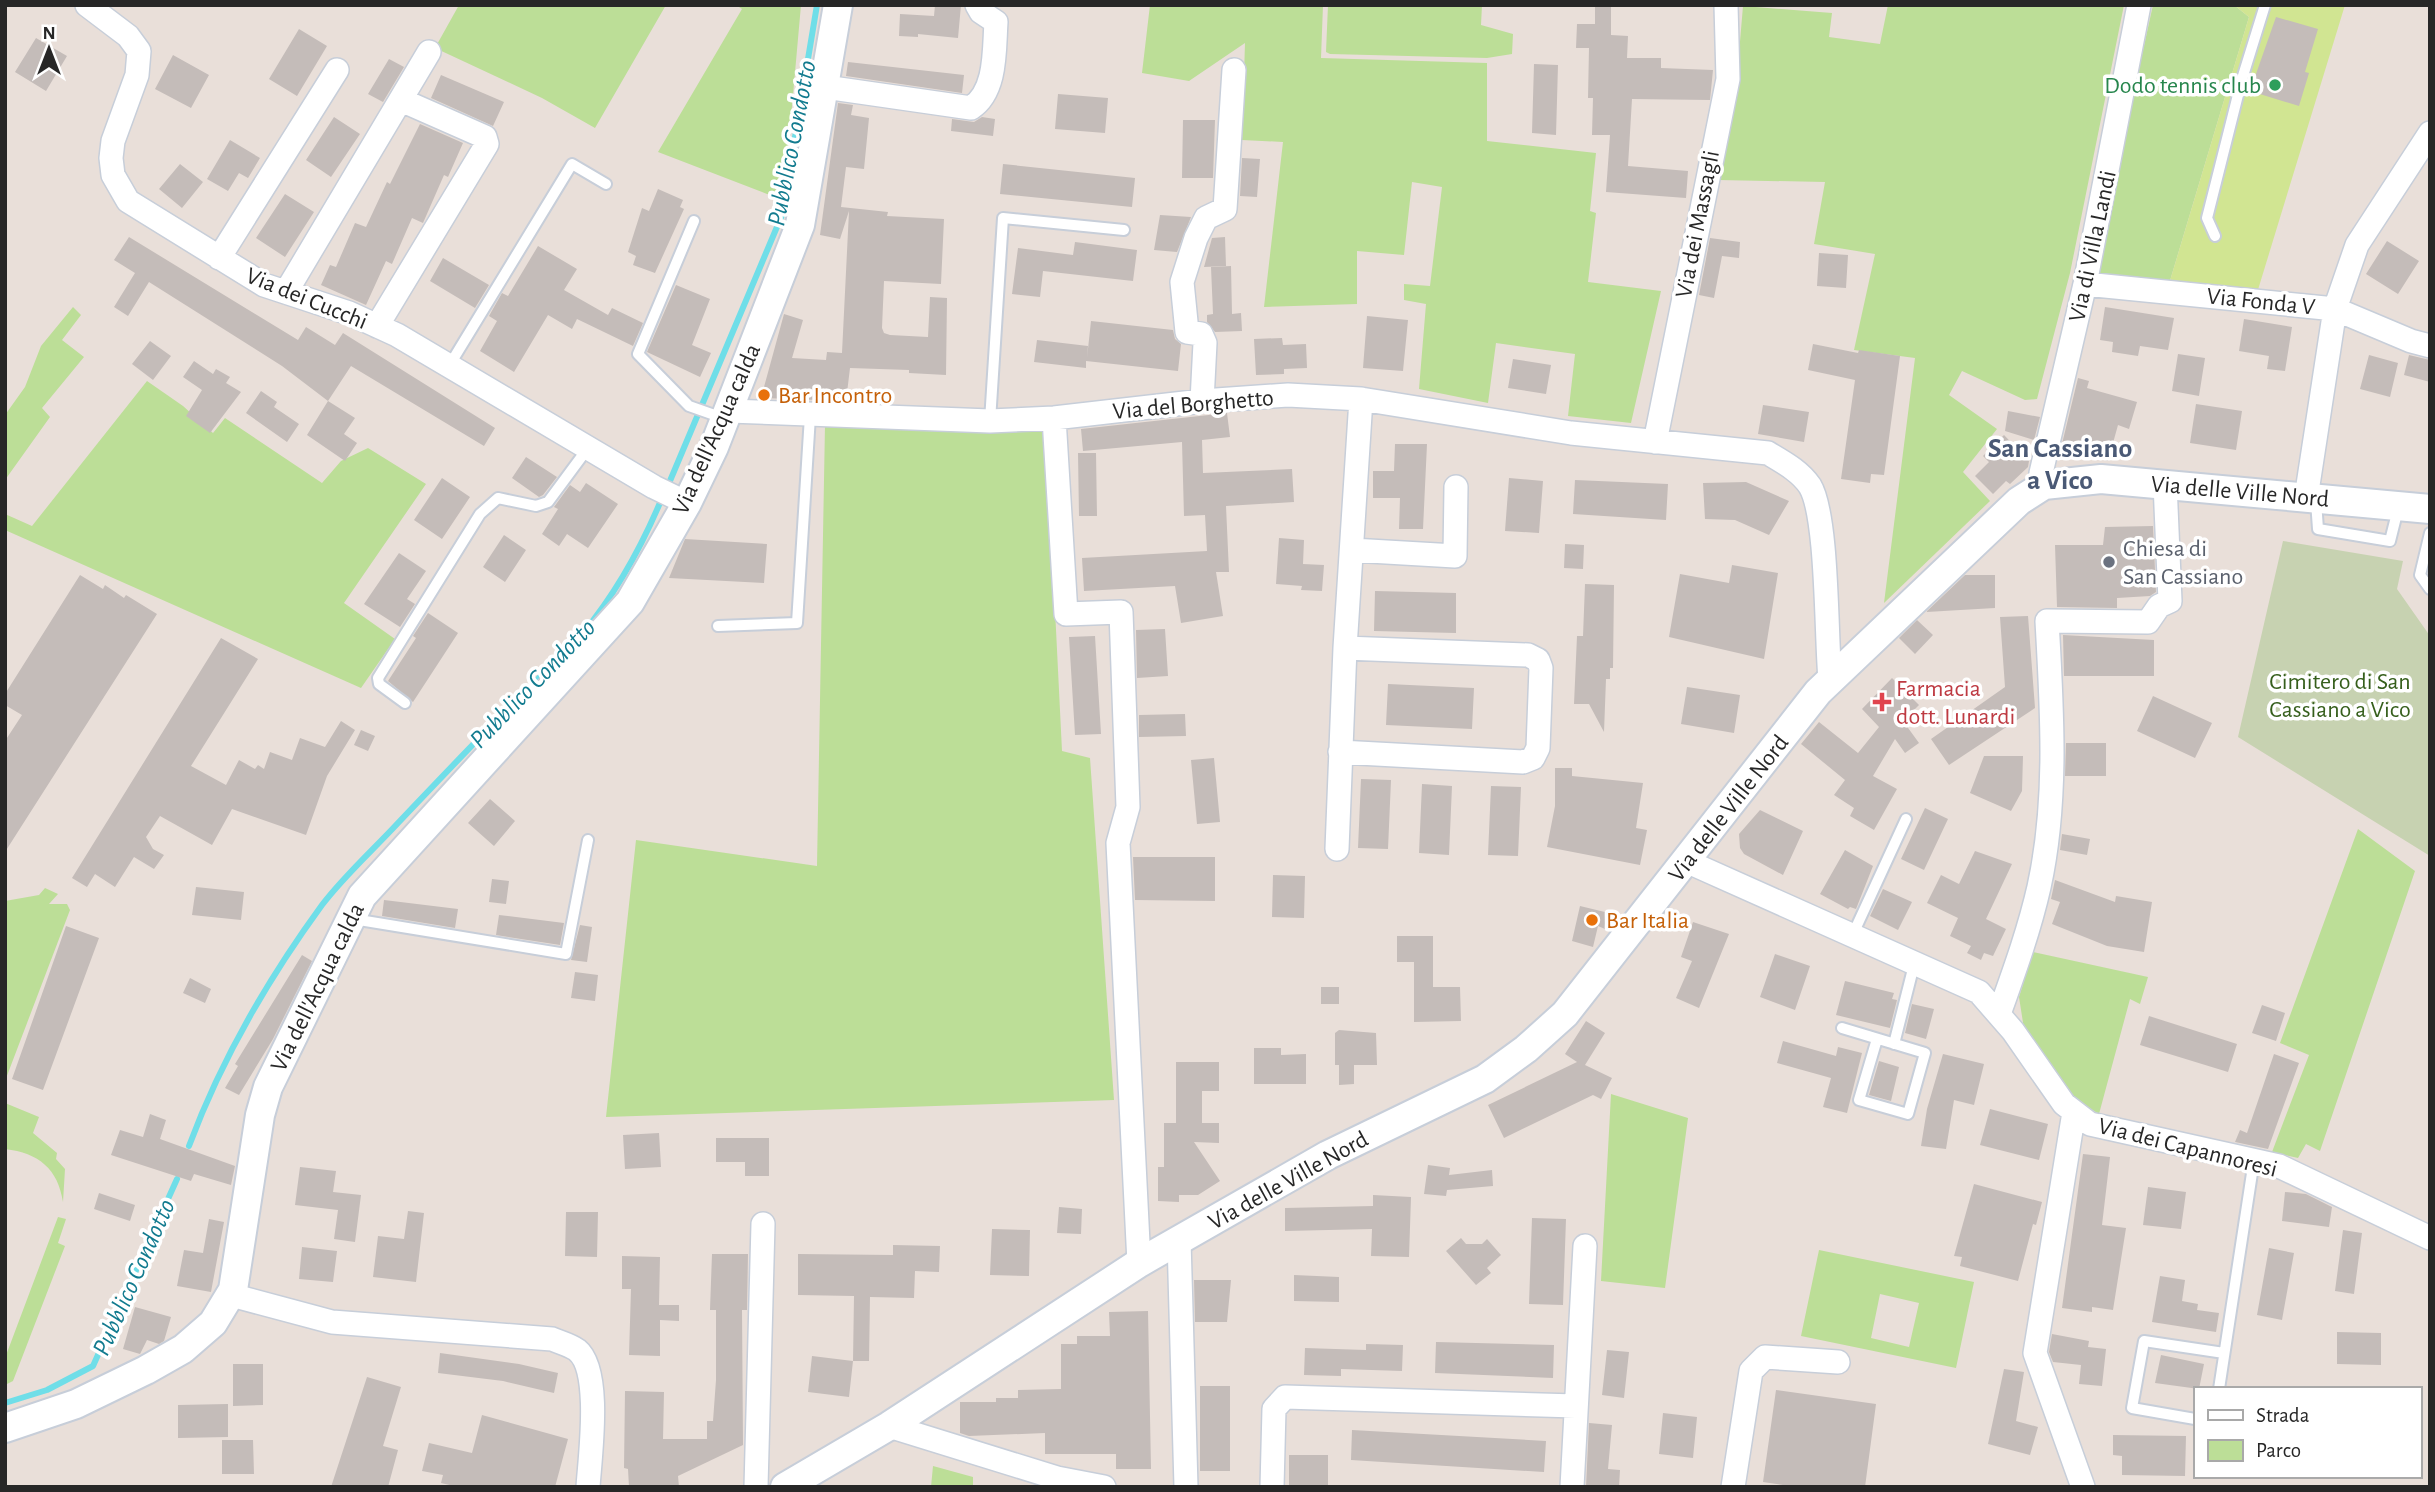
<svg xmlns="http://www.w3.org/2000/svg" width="2435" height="1492" font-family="'Alegreya Sans',sans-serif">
<rect width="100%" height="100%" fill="#e9dfd9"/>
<path fill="#bcde97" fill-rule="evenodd" d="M459,5H666L595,128L542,98L435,48Z
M736,5H801L784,196L767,194L658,152L742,9Z
M1150,5H1323L1321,58L1487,63V141L1596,153L1590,211L1596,213L1588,282L1661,291L1631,423L1568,416L1575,354L1496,343L1488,403L1419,389L1426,304L1404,300V284L1430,286L1442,187L1412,182L1404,255L1357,251V304L1264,307L1283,142L1242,140L1245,43L1189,81L1142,73Z
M1328,5H1482L1481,25L1513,34L1512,54L1487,58L1330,54L1326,52Z
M1888,5H2124L2070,273L2037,399L2025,400L1962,371L1949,395L1997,429L1963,472L1990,501L1884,603L1915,358L1854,350L1875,254L1814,244L1825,182L1718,180L1737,77L1743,6L1832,13L1829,37L1880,44Z
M2153,5H2234L2249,17L2169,284L2096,276L2095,267Z
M73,307L81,315L62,340L84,357L42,408L50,417L5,480V415L25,387L41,346Z
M147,381L183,406L213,433L225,418L322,483L341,461L368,448L426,484L344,603L395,639L361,688L5,530V514L32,526Z
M825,425L1046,427L1062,751L1090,758L1114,1100L606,1117L636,840L817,866Z
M2358,829L2415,871L2320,1151L2306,1144L2298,1158L2272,1152L2309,1055L2280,1043Z
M45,888L58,894L49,904H67L70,910L5,1081V901L39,895Z
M2033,952L2148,977L2140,1004L2130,999L2099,1114L2068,1095L2024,1029L2019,997Z
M1611,1094L1688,1118L1665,1288L1601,1281Z
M5,1103L39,1117L33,1133L57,1153L56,1159L65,1169L63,1202C58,1169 39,1153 5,1149Z
M58,1217L66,1219L58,1243L65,1246L13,1381L5,1385V1358Z
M1819,1250L1974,1282L1956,1368L1801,1336ZM1880,1294L1919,1303L1909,1347L1871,1338Z
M933,1466L973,1477V1487H931Z"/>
<path fill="#c7d2b1" d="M2283,541L2403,561L2397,589L2430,636V856L2238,737Z"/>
<path fill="#d1e592" d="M2234,5H2345L2257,293L2169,284L2249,17Z"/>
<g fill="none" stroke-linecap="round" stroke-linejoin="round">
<path stroke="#6fdee8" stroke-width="6" d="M667,488L782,215L817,5
M583,633C617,592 642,546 662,498
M189,1146C221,1060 268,979 322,905C344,876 373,850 398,823C454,764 510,705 569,649
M5,1403L47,1390L93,1366L177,1179"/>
</g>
<path fill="#c4bcb9" d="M935,5H961L958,38L918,34V37L899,36L900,14L934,16Z
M1595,5H1611V35L1628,36L1627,58H1661V68L1713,70L1710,100L1632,99L1628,166L1688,171L1686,198L1606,192L1610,135H1592L1593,98H1588L1589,48H1576L1577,24H1595Z
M2276,17L2318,29L2305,72L2309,73L2299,106L2250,91Z
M299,29L327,46L297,96L269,79Z
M36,38L67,56L46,91L15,72Z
M173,55L209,75L191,108L155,89Z
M389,59L404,67L383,102L368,94Z
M848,62L964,75L962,93L846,76Z
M1534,64L1558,65L1556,135L1532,133Z
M441,75L504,102L493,126L431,98Z
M1058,94L1108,98L1105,133L1055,129Z
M838,103L853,105L851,115L869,118L864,169L846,167L841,207L888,212L887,216L944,219L941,284L884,281L882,328L884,333L890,335L928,337L930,297L947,298L946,375L909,373V370L850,368L846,401L761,398L784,314L803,320L792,358L826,360L827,352L842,353L849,211L840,239L820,235Z
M334,117L360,134L331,177L306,160Z
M982,117L995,119L993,136L951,131L952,119L974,122Z
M1183,120H1215L1213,178H1182Z
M420,124L463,143L448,177L444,175L423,223L412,218L392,264L386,261L366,305L321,285L330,265L336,267L355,223L366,227L387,182L390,184Z
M230,140L260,158L248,178L239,173L228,191L207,179Z
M1242,158L1260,159L1257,197L1240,196Z
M180,164L203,182L182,208L159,189Z
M1003,164L1135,178L1132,207L1000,194Z
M658,189L683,200L680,207L684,209L655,273L633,265L636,256L628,252L642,208L649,211Z
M285,194L314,212L285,257L256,238Z
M1160,215L1191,217L1177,252L1154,250Z
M129,237L298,340L306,327L335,345L343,333L495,428L484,446L351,366L328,401L282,366L149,282L128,316L114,307L135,273L114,260Z
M1225,237L1226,266L1204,267L1212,238Z
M1710,238L1740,242L1739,258L1722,256L1714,298L1699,295Z
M2387,241L2419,261L2398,294L2366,274Z
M1075,242L1137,250L1133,281L1043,271L1040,297L1012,294L1018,248L1073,255Z
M538,246L577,269L564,290L608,315L612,308L643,323L633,346L577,319L572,329L548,315L514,372L480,351L497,321L489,316L502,293L508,296Z
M1819,253L1848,255L1846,288L1817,286Z
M443,258L489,285L475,308L430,281Z
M1231,266L1232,314L1241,313L1242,331L1215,332L1207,322V315L1213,314L1211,267Z
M676,285L710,299L692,345L711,353L700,377L647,352Z
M2105,307L2174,318L2168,350L2140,346L2138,356L2112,352L2113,342L2100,340Z
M1367,316L1408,320L1403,371L1363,368Z
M2244,319L2292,327L2285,371L2267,369L2269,356L2239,351Z
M1091,321L1173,330L1175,339L1181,344L1178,371L1086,361V368L1034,362L1037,340L1088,346L1087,358Z
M1282,338L1283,345L1306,344L1307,368L1284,369V374L1256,375L1254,339Z
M150,341L171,356L153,380L132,364Z
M1813,344L1858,353L1859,350L1900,356L1884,475L1871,474L1870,483L1841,479L1855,380L1808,370Z
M2178,354L2205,358L2199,396L2172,391Z
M2369,355L2398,363L2390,397L2360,389Z
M2409,355L2430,360V382L2404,375Z
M1513,359L1551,365L1546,394L1508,388Z
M194,361L213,374L216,369L230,377L226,383L241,392L210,433L186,416L202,390L183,377Z
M2078,378L2089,381L2087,388L2137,402L2129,429L2118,425L2108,461L2061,448Z
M261,391L277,402L274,407L299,424L287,442L246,413Z
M328,401L355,418L344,434L357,443L345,461L307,435Z
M2196,404L2242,411L2236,450L2190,443Z
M1763,405L1809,412L1804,442L1758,434Z
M2008,411L2040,417L2034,440L2005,431Z
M1227,413L1230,437L1202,440L1203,473L1292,469L1294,502L1226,506L1229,572H1216L1223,616L1181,623L1175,586L1084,591L1082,558L1207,551L1205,515L1184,516L1182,442L1083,451L1081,429Z
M2004,435L2029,461L2028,467L2010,484L2006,481L1993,494L1975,476L1989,462L1983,456Z
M1395,444H1427L1423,529H1399L1400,498H1373V471H1394Z
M1078,453H1096L1097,516H1079Z
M526,457L557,477L543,495L539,497L512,478Z
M442,478L470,497L442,539L414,520Z
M1509,478L1543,481L1539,533L1505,531Z
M1575,480L1668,484L1666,520L1573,514Z
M1746,482L1789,501L1769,535L1735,520L1705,519L1703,483Z
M586,483L618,504L588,548L567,534L559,546L542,534L558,509L554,507L570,485L580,492Z
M2153,526L2156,592L2150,596L2117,598V608L2057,607L2055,545H2103L2105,527Z
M504,535L526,550L505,582L483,567Z
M1279,538L1304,540L1303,564L1324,565L1322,591L1301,590L1302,586L1276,584Z
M685,539L767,544L764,583L669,578Z
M1565,544L1584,545L1583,569L1564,568Z
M399,553L426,571L407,599L415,604L400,627L364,604Z
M1732,565L1778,573L1764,659L1669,637L1680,574L1729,583Z
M80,575L103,589L105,585L124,598L126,595L157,614L5,852V741L22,715L5,705V694Z
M1965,575H1995V608L1926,612Z
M1585,584L1614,585L1613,668H1610V679H1606L1604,732L1589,704H1574L1577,636H1583Z
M1375,591L1456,593V633L1374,631Z
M428,613L458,633L413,702L388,681L416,638L413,636Z
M2028,616L2035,708L1949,765L1931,739L2005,687L2000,617Z
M1917,620L1933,635L1915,654L1899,638Z
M1165,629L1168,676L1137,678L1136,630Z
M2063,635L2154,640V676H2064Z
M1095,636L1101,734L1075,735L1069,637Z
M221,638L258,659L191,766L226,785L239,760L255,769L258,765L264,769L270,752L292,760L300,738L325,747L341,721L355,730L327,776L306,835L232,809L212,845L160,816L146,837L153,849L164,855L154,869L134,857L115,887L95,874L87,887L72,878Z
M1892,678L1919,705L1903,721L1919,743L1905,753L1895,739L1873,776L1897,789L1874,830L1850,816L1854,808L1834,795L1845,780L1801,744L1819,722L1858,753L1879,727L1862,709Z
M1388,684L1474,688L1472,729L1386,725Z
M1687,687L1740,695L1734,733L1681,724Z
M2153,696L2212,723L2195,758L2137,731Z
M1185,714L1186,736L1139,737V715Z
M361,730L375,736L368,751L354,745Z
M2066,743H2106V776H2065Z
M1984,756H2023L2022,791L2011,811L1970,793Z
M1214,758L1220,822L1197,824L1191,760Z
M1555,768H1572V776L1643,783L1636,828L1647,830L1640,865L1547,847L1555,806Z
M1361,779L1391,780L1388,849L1358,848Z
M1422,784L1452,786L1449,855L1419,853Z
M1491,786L1521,787L1518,856L1488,855Z
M490,799L515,821L494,846L468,823Z
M1925,808L1948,819L1924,870L1901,859Z
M1760,810L1803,831L1783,875L1744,854L1740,848L1739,834Z
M2062,834L2090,839L2087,855L2060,850Z
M1845,850L1873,866L1856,909L1850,907L1848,909L1820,894Z
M1975,851L2012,864L1986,919L2006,929L1993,956L1984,953L1981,960L1967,953L1971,946L1950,936L1958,918L1927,903L1941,875L1959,884Z
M1133,857H1215V901L1135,900Z
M1273,875L1305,876L1304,918L1272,917Z
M492,879L509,881L506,904L489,902Z
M2055,880L2115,902L2116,896L2152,902L2144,952L2107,946L2052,924L2060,902L2051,899Z
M196,887L244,892L241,920L192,915Z
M1883,889L1912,902L1898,930L1870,916Z
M384,900L458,909L455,928L382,916Z
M1580,906L1609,913L1605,929L1598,926L1593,947L1572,941Z
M499,915L564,923L560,945L496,935Z
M1693,922L1729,934L1699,1008L1676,998L1692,961L1681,957Z
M580,925L592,927L587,962L571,960Z
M66,926L99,938L43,1090L12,1079Z
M1397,936H1433V987H1460L1461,1021L1414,1022V962H1397Z
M1775,954L1810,966L1795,1010L1760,997Z
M302,955L312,961L273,1039L239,1095L225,1088L238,1066L235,1064Z
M575,972L598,975L595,1001L571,998Z
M190,978L211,989L205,1003L183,993Z
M1845,981L1894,993L1892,999L1897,1000L1890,1028L1836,1015Z
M1321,987H1339V1004H1321Z
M1912,1004L1934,1009L1926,1039L1905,1033Z
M2262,1005L2285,1013L2276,1041L2252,1033Z
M2149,1016L2237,1044L2228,1072L2140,1045Z
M1586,1021L1605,1033L1585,1065L1612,1078L1601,1099L1593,1095L1504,1138L1488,1105L1577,1062L1565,1054Z
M1339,1030L1376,1033L1377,1065H1354V1084L1339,1085V1065H1335V1033Z
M1783,1041L1836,1056L1838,1047L1862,1053L1847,1113L1823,1107L1831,1078L1777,1063Z
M1254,1048H1281V1055L1306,1054V1084H1254Z
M1943,1054L1984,1064L1974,1105L1954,1100L1946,1149L1921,1146L1927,1109Z
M2274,1054L2299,1063L2268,1149L2235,1142L2240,1130L2247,1133Z
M1879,1061L1899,1067L1891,1101L1869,1095Z
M1176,1062H1219V1091H1202V1123H1219V1143L1194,1142L1220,1181L1198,1195H1179V1202L1158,1201V1167H1164V1123H1176Z
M1990,1109L2048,1124L2039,1160L1980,1145Z
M150,1114L166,1120L160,1139L235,1166L231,1185L194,1174L191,1181L111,1155L120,1130L143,1137Z
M659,1133L661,1167L625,1169L623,1135Z
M716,1138H769V1176H745V1162H716Z
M2083,1154L2110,1157L2102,1225L2126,1228L2113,1310L2092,1307V1312L2062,1308Z
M1428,1165L1450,1168L1449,1175L1492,1170L1493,1186L1447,1190L1446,1196L1424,1194Z
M300,1167L336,1171L333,1192L361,1195L355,1242L334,1239L338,1210L295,1205Z
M1974,1184L2042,1202L2036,1225L2033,1224L2018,1281L1960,1266L1962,1257L1954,1256Z
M2148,1187L2186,1192L2181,1229L2143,1225Z
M2285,1192L2306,1194L2332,1207L2329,1227L2282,1221Z
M99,1193L135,1205L130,1221L94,1209Z
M1373,1195L1411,1197L1409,1257L1371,1256L1372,1229L1285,1231V1208L1373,1206Z
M1059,1207L1082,1209L1081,1234L1057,1233Z
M408,1211L424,1213L416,1282L373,1277L378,1236L404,1239Z
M566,1212H598L597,1257L565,1256Z
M1532,1218L1566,1219L1563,1305L1529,1304Z
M209,1219L224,1222L211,1292L177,1286L184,1250L203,1253Z
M992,1229L1030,1230L1029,1276L990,1275Z
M2343,1230L2362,1233L2354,1294L2335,1291Z
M1461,1238L1466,1244H1482L1487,1239L1501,1255L1487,1268L1491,1273L1476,1285L1446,1251Z
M893,1245L940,1246L939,1272L915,1271L914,1298L870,1297L869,1361H853L854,1296L798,1295V1254L893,1255Z
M302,1247L337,1251L333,1282L299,1279Z
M2269,1248L2294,1253L2282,1320L2257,1315Z
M712,1254H748L747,1310H742L743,1445L678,1476L679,1487H629L628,1469L624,1468L625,1391L664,1392L663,1439H707V1421H713L716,1380V1310H710Z
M622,1256L660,1257L659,1305H679V1321L660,1320V1356L629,1355L631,1289H622Z
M1294,1275L1339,1277V1302L1294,1301Z
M2160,1276L2185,1280L2182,1301L2198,1304L2197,1310L2219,1313L2216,1332L2152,1322Z
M1194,1280H1231L1227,1322H1195Z
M135,1307L171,1317L164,1341L159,1344L147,1340L140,1354L123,1349Z
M1148,1311L1151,1469H1116V1454H1045V1433L969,1436L960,1433V1402H996V1398H1018V1390L1061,1389V1344H1077V1336H1110L1109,1312Z
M2337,1332L2381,1333V1365L2337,1364Z
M2052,1334L2089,1341L2088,1347L2106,1349L2102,1386L2079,1384L2081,1365L2053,1362L2049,1352Z
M1436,1342L1554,1345L1553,1378L1435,1373Z
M1366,1344L1403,1345L1402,1371L1341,1369V1376L1304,1375L1305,1348L1366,1350Z
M1607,1350L1629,1352L1624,1398L1602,1395Z
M440,1353L519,1364L558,1373L554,1393L503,1381L438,1373Z
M2161,1355L2204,1364L2199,1389L2155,1383Z
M812,1356L853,1361L849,1397L808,1392Z
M233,1364H263V1405L233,1406Z
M2004,1369L2024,1372L2016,1421L2038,1427L2030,1455L1988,1444Z
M367,1377L401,1387L383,1446L398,1450L388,1487H331Z
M1200,1386H1230V1471H1200Z
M1776,1390L1876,1404L1865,1487H1796L1763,1482Z
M228,1404V1437L178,1438V1405Z
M1663,1413L1697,1417L1693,1458L1659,1454Z
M482,1415L568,1439L555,1487H458L441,1483L443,1475L422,1471L429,1443L472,1453Z
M1589,1423L1612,1425L1608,1469L1620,1470L1619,1487H1586Z
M1352,1430L1546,1441L1544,1472L1351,1460Z
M2113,1435L2186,1436L2185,1476L2122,1475V1456L2113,1455Z
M222,1440H253L254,1474H222Z
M1289,1455H1328V1487H1289Z"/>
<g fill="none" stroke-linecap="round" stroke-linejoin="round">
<defs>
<path id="service" d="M694,221L638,354L689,406L723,418
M2215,236L2207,218L2242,79L2265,5
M449,366L572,164L606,184
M990,421L1003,218L1124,230
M2316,501L2318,529L2390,541L2398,509
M2430,533L2420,575L2430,589
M718,626L797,623L810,416
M405,703L379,684L378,678L480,514L498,498L536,506L548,502L588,448
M353,919L566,954L588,840
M1853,934L1906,819
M1842,1028L1925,1053L1908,1114L1859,1100L1877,1039
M1894,1044L1915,961
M2219,1389L2254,1160
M2195,1419L2132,1408L2144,1341L2224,1353"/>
<path id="minor" d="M87,5L128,36L139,51L137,75L113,141L111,158L113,175L128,201L264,285L349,313L397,335L654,487L687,503
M825,87L971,108C997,91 994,49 996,22L981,12L977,5
M219,258L337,70
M2085,284L2335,309L2411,341L2430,346
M286,292L429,52
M377,326L487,144L485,137L401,100
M1202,401L1205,343L1201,334L1187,332L1182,282L1196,238L1206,218L1225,209L1234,70
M729,411L990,421L1054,418L1202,401L1288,395L1361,399L1571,433L1768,453C1783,462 1800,471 1810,486C1828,516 1826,637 1830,679
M1054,418L1066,614L1121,612L1128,807L1118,843L1139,1263
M1655,442L1728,79L1726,5
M2044,485L2041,473L2085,284L2139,5
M2306,498L2335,309L2357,245L2430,133
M1352,550L1455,556L1456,487
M1340,752L1523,762L1533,758L1538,748L1541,668L1538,660L1528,655L1345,648
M1337,849L1345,648L1361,399
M1686,861L1979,992L2013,1031L2064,1104L2090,1124L2279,1166L2430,1238
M1999,1014C2014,972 2029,931 2039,887C2058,801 2052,709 2047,621L2148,622L2159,606L2170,601L2165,483
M2074,1112L2035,1353L2083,1487
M1179,1240L1186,1487
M231,1295L332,1322L552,1339C559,1342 570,1345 577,1350C602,1370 590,1456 588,1487
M889,1426L1057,1478L1104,1487
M756,1487L763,1224
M1272,1487L1274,1409L1285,1397L1576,1406
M1572,1487L1585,1246
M1733,1487L1751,1371L1765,1357L1838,1362"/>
<path id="tertiary" d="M5,1428L76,1404L146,1370L183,1349L213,1323L233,1290L260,1115L268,1087L362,896L630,602L687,503L714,447L800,225L838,5
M785,1487L889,1426L1139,1263L1328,1155L1485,1079L1526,1049L1565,1014L1818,692L2019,501L2044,485L2101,479L2430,509"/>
</defs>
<use href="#service" stroke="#c7ced9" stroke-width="14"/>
<use href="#minor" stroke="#c7ced9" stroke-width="26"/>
<use href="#tertiary" stroke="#c7ced9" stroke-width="32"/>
<use href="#service" stroke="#fff" stroke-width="10"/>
<use href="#minor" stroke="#fff" stroke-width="23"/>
<use href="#tertiary" stroke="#fff" stroke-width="28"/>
</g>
<circle fill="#2e9e5b" stroke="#fff" stroke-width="2.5" cx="2275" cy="85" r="7"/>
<g fill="#e8710a" stroke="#fff" stroke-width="2.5">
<circle cx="764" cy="395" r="7"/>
<circle cx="1592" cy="920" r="7"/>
</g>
<circle fill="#6b7280" stroke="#fff" stroke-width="2.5" cx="2109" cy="562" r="7"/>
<path fill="#e0444e" stroke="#fff" stroke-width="2.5" d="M1878.5 691.5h7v7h7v7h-7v7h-7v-7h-7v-7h7z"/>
<g text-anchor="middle" stroke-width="7" stroke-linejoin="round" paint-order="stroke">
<g font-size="24" fill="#27864d" stroke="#fff" text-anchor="end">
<text x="2261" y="93">Dodo tennis club</text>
</g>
<g font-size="24" fill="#272727" stroke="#fff">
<text transform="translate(1697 224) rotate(-79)" y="8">Via dei Massagli</text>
<text transform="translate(2092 246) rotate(-78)" y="8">Via di Villa Landi</text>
<text transform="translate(307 298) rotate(22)" y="8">Via dei Cucchi</text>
<text transform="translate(2261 301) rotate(6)" y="8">Via Fonda V</text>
<text transform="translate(1193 404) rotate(-5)" y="8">Via del Borghetto</text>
<text transform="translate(716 429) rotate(-66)" y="8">Via dell'Acqua calda</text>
<text transform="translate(2240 491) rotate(5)" y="8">Via delle Ville Nord</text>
<text transform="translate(1728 808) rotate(-52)" y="8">Via delle Ville Nord</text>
<text transform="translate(317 987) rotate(-64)" y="8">Via dell'Acqua calda</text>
<text transform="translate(2188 1147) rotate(14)" y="8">Via dei Capannoresi</text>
<text transform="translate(1288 1180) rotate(-29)" y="8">Via delle Ville Nord</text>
</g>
<g font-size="24" fill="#c56008" stroke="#fff" text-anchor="start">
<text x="778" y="403">Bar Incontro</text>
<text x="1606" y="928">Bar Italia</text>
</g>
<g font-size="24" fill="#5b616d" stroke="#fff" text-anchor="start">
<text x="2123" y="556">Chiesa di<tspan x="2123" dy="28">San Cassiano</tspan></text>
</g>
<g font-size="24" fill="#365f1c" stroke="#fff">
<text x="2340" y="689">Cimitero di San<tspan x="2340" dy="28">Cassiano a Vico</tspan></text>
</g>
<g font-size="24" fill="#be3a42" stroke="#fff" text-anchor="start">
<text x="1896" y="696">Farmacia<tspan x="1896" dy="28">dott. Lunardi</tspan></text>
</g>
<g font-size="26" font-style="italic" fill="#127b8f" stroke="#fff">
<text transform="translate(791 143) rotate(-79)" y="9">Pubblico Condotto</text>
<text transform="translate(532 683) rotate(-46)" y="9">Pubblico Condotto</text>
<text transform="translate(133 1277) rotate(-66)" y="9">Pubblico Condotto</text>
</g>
<g font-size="28" font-weight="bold" fill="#4a5975" stroke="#fff">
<text x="2060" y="457">San Cassiano<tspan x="2060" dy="32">a Vico</tspan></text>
</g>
</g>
<rect width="2435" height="1492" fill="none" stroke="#272727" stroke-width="14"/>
<rect x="2194" y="1387" width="228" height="91" fill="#ffffff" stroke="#a9a9a9" stroke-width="2"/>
<rect x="2208" y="1410" width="35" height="10" fill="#ffffff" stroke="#a9a9a9" stroke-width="2"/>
<text x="2256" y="1422" font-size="21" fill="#272727">Strada</text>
<rect x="2208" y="1440" width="35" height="21" fill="#bcde97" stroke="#a9a9a9" stroke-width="2"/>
<text x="2256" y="1457" font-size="21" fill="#272727">Parco</text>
<g transform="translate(49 49)" stroke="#ffffff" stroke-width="5" paint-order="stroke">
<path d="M0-5L12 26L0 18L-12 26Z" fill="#272727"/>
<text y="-10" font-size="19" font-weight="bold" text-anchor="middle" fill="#272727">N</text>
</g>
</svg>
